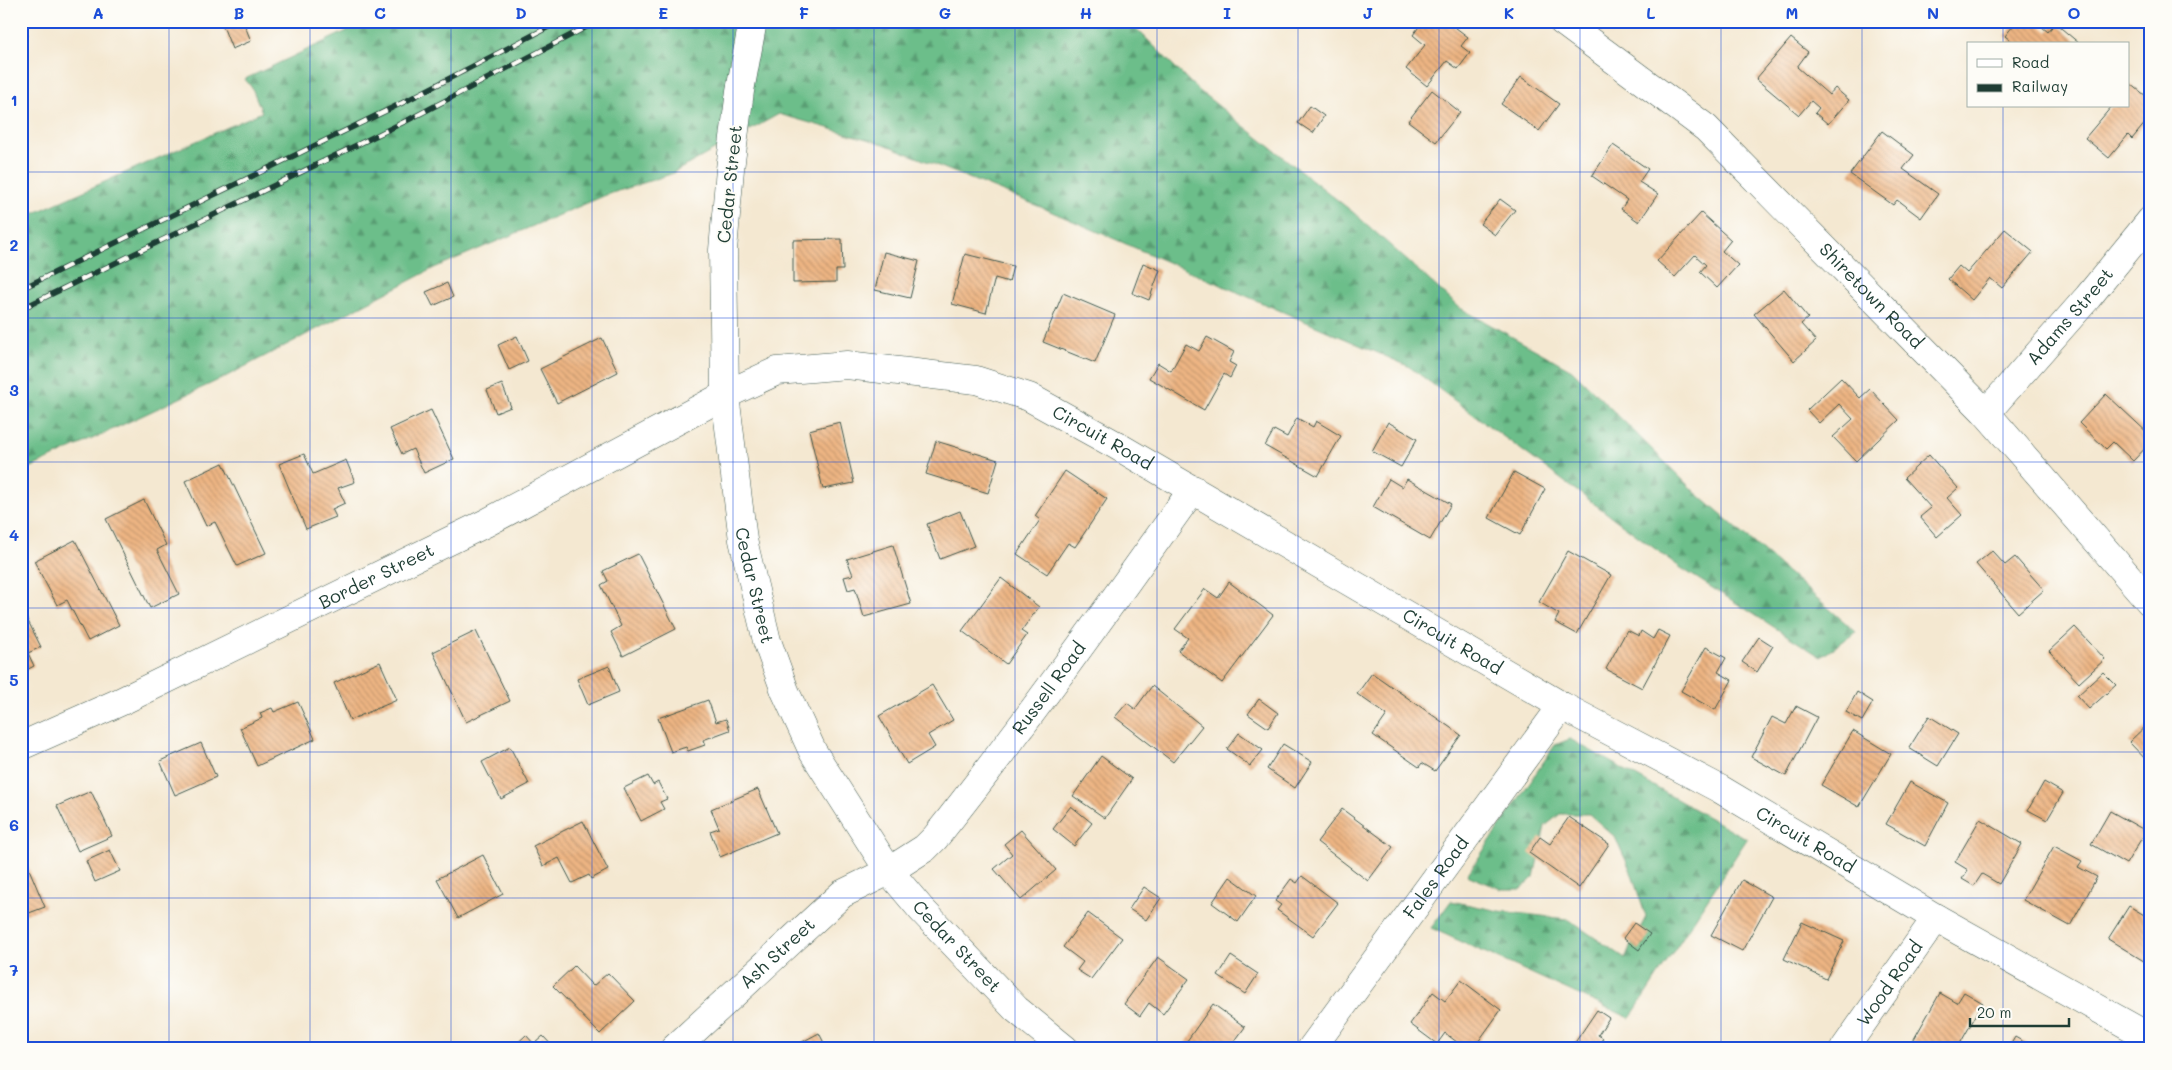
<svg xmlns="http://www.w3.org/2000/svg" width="2172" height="1070" font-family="Mali,sans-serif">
<defs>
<pattern id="forest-firs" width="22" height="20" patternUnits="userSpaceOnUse" patternTransform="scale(1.25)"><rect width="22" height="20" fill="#6cbe8a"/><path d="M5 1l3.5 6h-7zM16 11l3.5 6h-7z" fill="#589c72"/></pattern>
<pattern id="building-back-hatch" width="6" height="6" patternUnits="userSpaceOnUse" patternTransform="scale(1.25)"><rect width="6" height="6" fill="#eeb583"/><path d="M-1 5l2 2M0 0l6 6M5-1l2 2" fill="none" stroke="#c0946c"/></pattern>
</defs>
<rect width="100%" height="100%" fill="#fdfcf7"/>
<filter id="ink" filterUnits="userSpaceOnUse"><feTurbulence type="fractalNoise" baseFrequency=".02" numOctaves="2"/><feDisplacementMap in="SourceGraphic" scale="10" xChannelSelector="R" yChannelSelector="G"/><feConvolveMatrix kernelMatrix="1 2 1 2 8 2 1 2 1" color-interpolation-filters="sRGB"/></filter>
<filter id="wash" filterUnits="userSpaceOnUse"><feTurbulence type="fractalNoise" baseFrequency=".0096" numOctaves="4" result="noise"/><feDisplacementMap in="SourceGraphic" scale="20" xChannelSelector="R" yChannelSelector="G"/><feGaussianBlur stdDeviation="1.12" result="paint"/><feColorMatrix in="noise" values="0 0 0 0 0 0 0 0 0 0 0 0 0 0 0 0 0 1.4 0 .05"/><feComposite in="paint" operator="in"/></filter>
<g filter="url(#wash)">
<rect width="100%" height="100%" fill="#f4e8d1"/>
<path fill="url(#forest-firs)" stroke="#467e5f" d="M368,21H1129L1197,89L1354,213L1460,308L1572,370L1696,493L1856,632L1821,657L1681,568L1408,366L1043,208L884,144L779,114L671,174L606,195L434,268L223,378L21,472V219L262,112L252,88L245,79Z
M1570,739L1747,839L1630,1018L1431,928L1451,901L1499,911L1567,919L1625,958L1646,917L1630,869L1615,837L1589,814H1560L1545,826L1534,877L1521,889H1501L1467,875L1555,745Z"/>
<g id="blocks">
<path fill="url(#building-back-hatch)" d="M21,21H23L28,36L21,39Z
M221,21H243L251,41L232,49Z
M1423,21H1447L1468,37L1461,46L1470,53L1458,69L1447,61L1427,86L1406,69L1425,45L1413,35Z
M2017,21H2035L2048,32L2055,23L2080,44H2007L2010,40L2005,36Z
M1791,38L1808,52L1797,67L1829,95L1835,88L1849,100L1828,124L1815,113L1819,108L1811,101L1799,115L1756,79Z
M1521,77L1559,104L1539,131L1501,104Z
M2131,84L2151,100V116L2132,139L2128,135L2109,158L2085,138L2112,106H2128V87Z
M1432,90L1460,112L1436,142L1408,121Z
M1310,106L1324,116L1313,133L1298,123Z
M1882,131L1914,155L1903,169L1938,194L1921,218L1897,200L1893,205L1850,174Z
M1613,145L1648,169L1639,182L1658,194L1639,222L1621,209L1627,200L1592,176Z
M1500,199L1515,210L1495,235L1480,224Z
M1701,213L1731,240L1722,251L1738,265L1717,288L1700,272L1706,265L1695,255L1675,277L1657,261Z
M2005,229L2033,252L2002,288L1990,278L1972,300L1948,279L1959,266L1967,273Z
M842,239L843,270H836V282L793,283V240Z
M884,252L919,261L910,298L875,290Z
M965,254L1013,266L1009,282L995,278L986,313L952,304Z
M1143,263L1160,270L1149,300L1132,293Z
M447,283L453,297L433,306L426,292Z
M1784,289L1808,318L1801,324L1816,341L1794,361L1754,314Z
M1063,293L1115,315L1095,363L1043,342Z
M517,336L528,361L509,370L498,345Z
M1207,337L1234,352L1229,362L1236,366L1230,378L1224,374L1204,410L1149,378L1158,363L1171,371L1186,344L1199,351Z
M602,338L618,372L557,403L540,369Z
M1841,378L1860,398L1870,389L1899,420L1856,461L1833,437L1853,419L1839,404L1819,423L1807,410Z
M502,384L511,407L496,413L487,390Z
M2106,394L2151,436V442L2133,461L2113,442L2106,449L2079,423Z
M431,410L454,459L424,473L413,449L402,454L390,429Z
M1297,418L1313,427L1316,421L1341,436L1318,476L1265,446L1274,430L1287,437Z
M840,422L854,483L823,489L809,430Z
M1388,422L1417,439L1401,467L1372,451Z
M936,441L998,460L988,493L926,474Z
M304,454L313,474L346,460L355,482L338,488L345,503L332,509L336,517L306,529L279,464Z
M1929,455L1958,488L1947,498L1962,515L1937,537L1920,517L1931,508L1904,478Z
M223,463L266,553L237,566L215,522L206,526L185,481Z
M1065,471L1107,499L1075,547L1068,543L1047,574L1017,554L1040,520L1035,516Z
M1514,472L1545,489L1520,535L1489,518Z
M1389,479L1402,487L1407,479L1451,504L1430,540L1373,507Z
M144,500L166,545L157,550L179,594L150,608L106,519Z
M960,511L974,546L940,559L927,524Z
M75,540L119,625L88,641L67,600L57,605L34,561Z
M893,545L911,604L864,617L855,588L848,590L844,577L853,575L847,559Z
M1568,551L1611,575L1577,634L1555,622L1559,614L1539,602Z
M1992,551L2005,565L2015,557L2044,590L2018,613L1976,564Z
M638,554L676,629L623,656L611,632L621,626L601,585L608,581L603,571Z
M1001,578L1039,607L1021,631L1027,635L1006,664L962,631Z
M1229,582L1273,615L1222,683L1178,651L1188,638L1175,629L1205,589L1218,598Z
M26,617L41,647L28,653L34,666L21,673V619Z
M2075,627L2105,659L2079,683L2049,651Z
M1627,630L1639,636L1641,631L1653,639L1658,630L1670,636L1642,688L1606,669Z
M476,631L510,701L466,722L433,652Z
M1759,637L1773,646L1757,672L1742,662Z
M1706,647L1726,658L1718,672L1732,680L1715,710L1681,691Z
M380,662L397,700L350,720L334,683Z
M609,666L619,692L588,705L577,679Z
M2103,672L2116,685L2089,709L2077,696Z
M1372,673L1461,735L1435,771L1422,763L1419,767L1373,735L1387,715L1357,694Z
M932,685L953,720L928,735L935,747L907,764L879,716Z
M1152,686L1202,726L1173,762L1115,717L1127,703L1135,709Z
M1857,692L1873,702L1862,721L1846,712Z
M1259,699L1278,713L1268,728L1248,714Z
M708,700L716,722L726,719L730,730L703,740L705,745L688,751L686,747L671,752L658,718Z
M298,702L315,739L257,766L240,728L262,718L260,713L272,708L274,712Z
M1796,706L1817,717L1786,776L1751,757L1772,717L1786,724Z
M1929,716L1958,734L1938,766L1909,748Z
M2151,721V765L2129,742Z
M1853,731L1891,754L1859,807L1821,785Z
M1239,733L1263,750L1250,766L1227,749Z
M201,743L216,777L175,795L160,761Z
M1283,744L1312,762L1295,788L1267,769Z
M510,747L529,784L501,799L482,762Z
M1101,756L1132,779L1105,818L1073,796Z
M648,776L653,785L658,782L667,799L660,802L664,809L641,821L624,788Z
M1910,782L1948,803L1925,846L1886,824Z
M2044,782L2063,793L2047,820L2028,810Z
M758,789L777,833L720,857L710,831L719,828L711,809Z
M91,791L112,836L78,851L57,806Z
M1071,806L1092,823L1074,846L1053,829Z
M1342,809L1393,847L1368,881L1317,842Z
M2110,811L2146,831L2126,864L2091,844Z
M1569,817L1609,844L1579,888L1529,853L1540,837L1550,844Z
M1980,819L2022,844L1999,884L1982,874L1974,886L1962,879L1968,870L1955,862Z
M583,821L608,870L591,879L589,875L572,883L559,858L543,866L533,846Z
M1021,830L1056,870L1021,900L994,869L1012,854L1004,844Z
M2054,846L2082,861L2078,867L2097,877L2070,926L2023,900Z
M21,850L45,907L21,916Z
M110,850L120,871L95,882L86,861Z
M483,855L503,894L458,918L437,879Z
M1302,876L1338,903L1313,936L1277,910L1281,905L1275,901L1291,879L1297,883Z
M1230,877L1256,896L1238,922L1212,903Z
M1742,880L1772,897L1742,951L1711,935Z
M1144,887L1161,898L1146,920L1129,909Z
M2129,906L2151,919V957L2147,963L2108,939Z
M1088,913L1122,938L1091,979L1077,970L1083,962L1063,947Z
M1802,922L1844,941L1826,979L1784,959Z
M1634,923L1650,934L1639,950L1623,938Z
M1231,956L1258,974L1245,994L1218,976Z
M1158,957L1189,979L1163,1014L1149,1003L1140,1016L1124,1004Z
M574,966L593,986L608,973L635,1001L600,1034L553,986Z
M1461,980L1501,1010L1473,1049H1466L1445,1033L1437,1044L1410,1024L1433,992L1445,1001Z
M1964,992L1983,1003L1957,1049H1914L1910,1046L1940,993L1957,1003Z
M1213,1004L1245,1027L1229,1049H1184L1182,1048Z
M1597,1010L1609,1018L1598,1035L1603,1038L1596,1049H1581L1574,1044Z
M819,1033L827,1049H789Z
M526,1035L534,1044L543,1036L555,1049H511Z
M2015,1037L2036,1049H2008Z"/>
</g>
</g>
<g filter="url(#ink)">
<use href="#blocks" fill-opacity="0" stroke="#3f574c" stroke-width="1"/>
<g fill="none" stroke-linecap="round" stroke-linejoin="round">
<defs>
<g id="minor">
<path id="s1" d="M753,21L740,91L730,169L723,250L725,395L743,540L767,641L785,691L813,752L889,871L921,909L1016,1009L1065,1049"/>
<path id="s2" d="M1562,21L1706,128L1986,413L2151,603"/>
<path id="s3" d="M1986,413L2088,297L2151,220"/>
<path id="s4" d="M21,746L120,702L486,523L725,395L777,371L847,365L976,380L1029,397L1114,444L1562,706L1720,789L1936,918L2151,1038"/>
<path id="s5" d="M674,1049L842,894L889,871L925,848L935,838C1025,725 1109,607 1193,489"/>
<path id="s6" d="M1311,1049L1562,706"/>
<path id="s7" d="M1844,1049L1936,918"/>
</g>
</defs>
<use href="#minor" stroke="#3f574c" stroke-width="29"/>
<use href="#minor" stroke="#fff" stroke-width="28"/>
<defs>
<path id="rail" d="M21,289L402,103L560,21
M21,309L410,119L598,21"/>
</defs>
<use href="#rail" stroke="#1f3d34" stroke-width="5.5"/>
<use href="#rail" stroke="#fdfcf7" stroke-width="4" stroke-dasharray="11" stroke-linecap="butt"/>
</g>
</g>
<path fill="none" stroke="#1d4ed8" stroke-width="1" stroke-opacity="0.55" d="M169,21V1049M310,21V1049M451,21V1049M592,21V1049M733,21V1049M874,21V1049M1015,21V1049M1157,21V1049M1298,21V1049M1439,21V1049M1580,21V1049M1721,21V1049M1862,21V1049M2003,21V44M2003,106V1049M21,172H2151M21,318H2151M21,462H2151M21,608H2151M21,752H2151M21,898H2151"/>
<g text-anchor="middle" stroke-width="4" stroke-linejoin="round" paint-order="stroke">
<g font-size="18" fill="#1f3d34" stroke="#fdfcf7">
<text transform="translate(730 184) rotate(-84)" y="6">Cedar Street</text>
<text dy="6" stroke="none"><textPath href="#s2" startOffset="415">Shiretown Road</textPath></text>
<text dy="6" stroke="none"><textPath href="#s3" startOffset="128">Adams Street</textPath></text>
<text dy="6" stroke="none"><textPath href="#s4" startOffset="1184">Circuit Road</textPath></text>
<text dy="6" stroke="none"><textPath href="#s4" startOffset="394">Border Street</textPath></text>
<text dy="6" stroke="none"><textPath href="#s1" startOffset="569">Cedar Street</textPath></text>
<text dy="6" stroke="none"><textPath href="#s4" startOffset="1589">Circuit Road</textPath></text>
<text dy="6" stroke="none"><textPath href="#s5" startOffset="526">Russell Road</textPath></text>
<text dy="6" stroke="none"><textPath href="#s4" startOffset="1994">Circuit Road</textPath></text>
<text dy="6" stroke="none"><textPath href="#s6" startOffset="212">Fales Road</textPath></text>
<text dy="6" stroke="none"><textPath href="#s1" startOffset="989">Cedar Street</textPath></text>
<text dy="6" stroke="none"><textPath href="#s5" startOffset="141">Ash Street</textPath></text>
<text dy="6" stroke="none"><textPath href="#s7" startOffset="80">Wood Road</textPath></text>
</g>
</g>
<rect width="2172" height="1070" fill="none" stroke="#fdfcf7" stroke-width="55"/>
<rect x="1967" y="42" width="162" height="65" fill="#fdfcf7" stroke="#a4b0a9"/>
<rect x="1977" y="59" width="25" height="8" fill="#ffffff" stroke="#a4b0a9"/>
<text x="2012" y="68" font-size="15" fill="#1f3d34">Road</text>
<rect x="1977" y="84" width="25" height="8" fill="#1f3d34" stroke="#a4b0a9"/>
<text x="2012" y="92" font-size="15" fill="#1f3d34">Railway</text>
<path d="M1970 1018v8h99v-8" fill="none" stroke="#1f3d34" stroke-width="2.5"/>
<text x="1977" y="1018" font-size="15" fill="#1f3d34" stroke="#fdfcf7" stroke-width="4" paint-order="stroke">20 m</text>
<rect x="28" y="28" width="2116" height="1014" fill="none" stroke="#1d4ed8" stroke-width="2"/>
<g font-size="16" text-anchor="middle" font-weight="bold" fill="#1d4ed8">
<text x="98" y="19">A</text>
<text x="239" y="19">B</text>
<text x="380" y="19">C</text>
<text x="521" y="19">D</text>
<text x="663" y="19">E</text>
<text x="804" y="19">F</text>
<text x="945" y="19">G</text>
<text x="1086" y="19">H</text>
<text x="1227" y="19">I</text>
<text x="1368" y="19">J</text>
<text x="1509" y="19">K</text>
<text x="1651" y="19">L</text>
<text x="1792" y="19">M</text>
<text x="1933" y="19">N</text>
<text x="2074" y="19">O</text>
<text x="14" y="106">1</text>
<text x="14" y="251">2</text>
<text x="14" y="396">3</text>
<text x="14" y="541">4</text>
<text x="14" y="686">5</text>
<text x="14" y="831">6</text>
<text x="14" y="976">7</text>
</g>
</svg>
